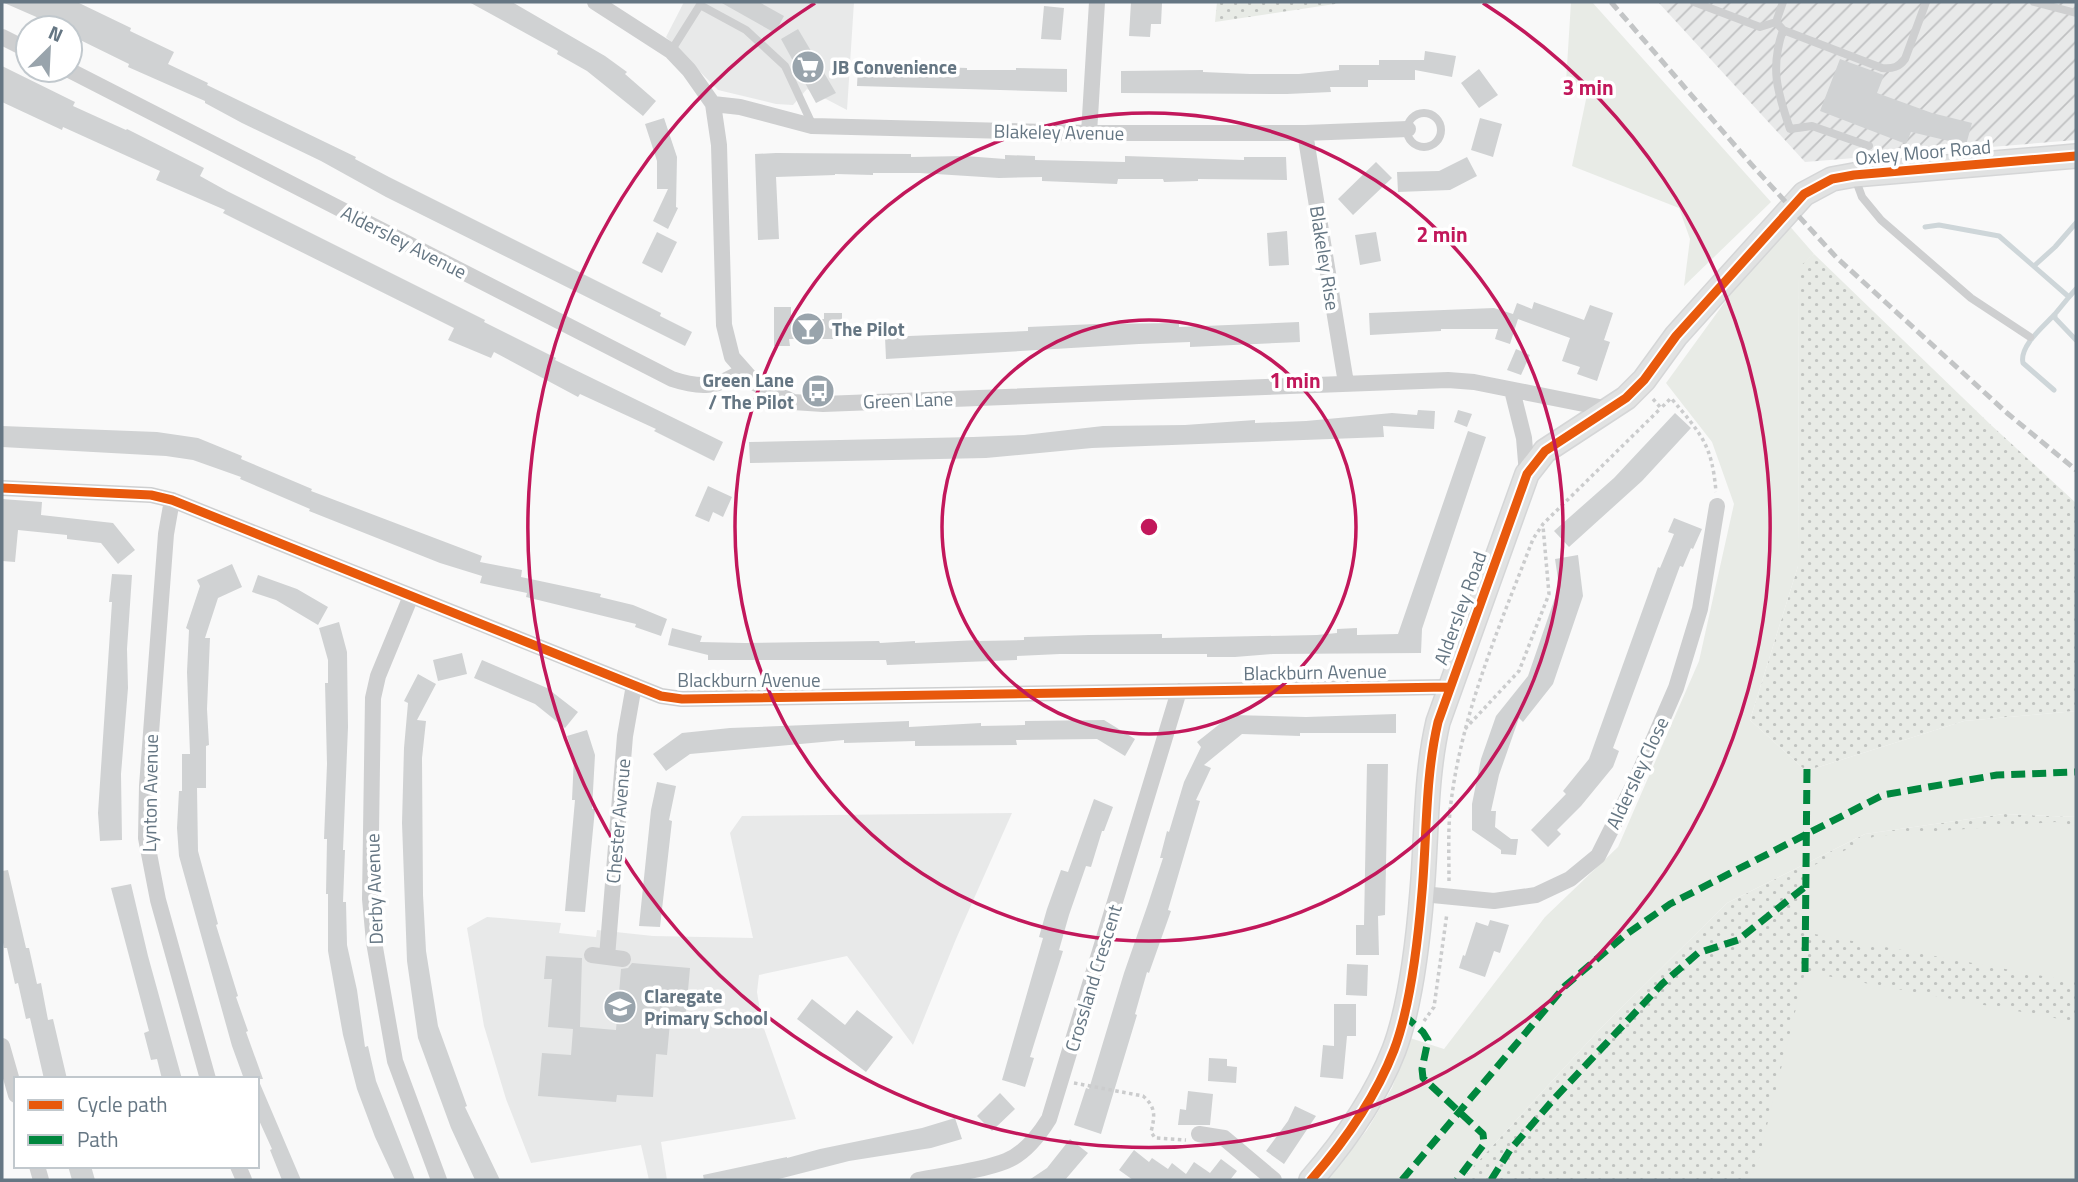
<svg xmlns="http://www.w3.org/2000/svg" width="2078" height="1182" font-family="'Titillium Web',sans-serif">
<defs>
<pattern id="industrial-furrows" width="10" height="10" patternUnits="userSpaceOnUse" patternTransform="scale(1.75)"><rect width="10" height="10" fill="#e8e9e9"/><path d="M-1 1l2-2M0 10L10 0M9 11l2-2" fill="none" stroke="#c0c1c2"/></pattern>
<pattern id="grass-dots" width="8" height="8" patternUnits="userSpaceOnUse" patternTransform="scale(1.75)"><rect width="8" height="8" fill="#e8ebe6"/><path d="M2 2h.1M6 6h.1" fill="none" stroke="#c0c3c0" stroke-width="1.8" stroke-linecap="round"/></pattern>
</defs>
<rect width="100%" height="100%" fill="#f9f9f9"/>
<path fill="#e8e9e9" d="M684,2H854L847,110L807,89L793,105L776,104L718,90L666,37Z
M1012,813L956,939L913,1045L847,956L759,975L757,992L762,1023L796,1119L661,1142L667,1180H649L641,1145L531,1163L506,1099L484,1026L467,928L487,917L561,923L559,933L596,937L597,930L653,936L753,938L730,833L742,816Z"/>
<path fill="url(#industrial-furrows)" d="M1658,2H2076V140L1805,162Z"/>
<path fill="url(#grass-dots)" d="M1217,2H1348L1215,22Z
M1814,254L1991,425L2076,503V711L1964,721L1806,771L1750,720L1798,566L1799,266Z
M2004,814L2076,817V1180H1461L1600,1029L1727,903L1865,834Z"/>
<path fill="#e8ebe6" d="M1571,2H1592L1771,202L1684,286L1690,239L1679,208L1572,166L1588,90L1566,82Z
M1787,223L1814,254L1799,267L1798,566L1750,720L1806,771L1964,721L2076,711V817L2004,814L1865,834L1727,903L1600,1029L1461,1180H1326L1367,1130L1392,1088L1410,1038L1444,1049L1545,917L1618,847L1699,661L1734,504L1712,442L1666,383L1759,255Z
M2055,822L2076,826V982L1798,931L1804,870L1875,836Z
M1805,972L2076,1022V1180H1744L1756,1170Z"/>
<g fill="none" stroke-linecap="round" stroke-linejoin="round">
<path stroke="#ced6d9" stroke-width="5" d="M1925,227L1939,225L1999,236L2069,297L2076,289
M2034,266L2055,247L2076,223
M2069,297L2055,314V318L2076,340
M2054,390L2023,363C2019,346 2044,326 2055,314"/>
</g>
<path fill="#d0d2d3" d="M2,2H77L131,28L130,31L174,52L168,64L208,83L207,85L356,157L355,159L389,177L661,313L660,316L692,332L685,346L386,197L321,161L242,123L205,103V101L128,67L129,64L70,35V28H56L40,20L41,19Z
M469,2H512L605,56L627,72L625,74L656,101L643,116L587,71L557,54L558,51Z
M720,2H759L784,16L775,33Z
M1131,2L1162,3L1161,24H1151L1150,37L1129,36Z
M1044,6L1064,8L1061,40L1041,39Z
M798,29L836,93L816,103L781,39Z
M1425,51L1456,56L1452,77L1415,70V80H1368V87H1330L1331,92L1287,94L1121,93V71L1203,70V72L1250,74H1299L1339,70V65H1379V60H1424Z
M1840,59L1884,75L1877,93L1932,113L1972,123L1966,145L1911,132L1906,144L1820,111Z
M2,66L75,102L73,106L126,130L127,129L204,168L200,176L227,191L485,320L484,322L556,358L555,360L723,442L714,461L654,431L656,429L580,394L578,397L494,352L491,358L448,340L454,328L223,213L225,210L156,180L160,171L63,127L62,130L2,102Z
M858,66L940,71V67L967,68V70H1016V68L1067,69V92L857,86Z
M1479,69L1498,95L1479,108L1461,83Z
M664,118L677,157L676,207L678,208L668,229L653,221L668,189H657V161L645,124Z
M1480,118L1502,124L1493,157L1471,150Z
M776,153L911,154V157L965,156L1005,159V155L1035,156V160L1125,162V156L1244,160V157H1286L1287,180L1198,179V181L1164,182L1163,179H1118L1117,184L1042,181V177L999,178L920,173H873V175L835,174V175L776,177L779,239L758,240L755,154Z
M1467,157L1477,176L1450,190L1398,192L1397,172L1439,171Z
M1376,162L1392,178L1353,215L1338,199Z
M1287,231L1289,265L1269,266L1267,233Z
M657,232L677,242L662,273L642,263Z
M1376,232L1381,261L1360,265L1355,235Z
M1534,302L1584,320L1590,305L1613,313L1604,340L1610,342L1597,381L1577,374L1580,367L1562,361L1570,338L1518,319L1510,344L1495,339L1498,329H1441V331L1370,335L1369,313L1494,308L1513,314L1517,303L1532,309Z
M774,307H791V319H824V313H842V339H789L790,346H774Z
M1299,322L1300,342L1190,347V342L1139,344L886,359L885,337L1028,331V327L1096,324L1179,323V327Z
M1516,349L1530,355L1521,375L1507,370Z
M1418,410L1435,411L1434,429L1383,426L1384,437L1092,448L986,458L750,463L749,442L973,437L1024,435L1103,426L1185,425L1255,420V423L1306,421L1392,413L1417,415Z
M1458,410L1472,414L1467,427L1454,422Z
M1675,413L1691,428L1642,481L1569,547L1554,531L1614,478Z
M2,426L157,432L198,438L242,456L241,459L312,489L311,491L482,556L480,562L522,570L521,577L601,594L600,597L633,605L667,619L661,636L635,627L636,624L526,597L527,593L480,583L482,576L440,563L309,511L310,509L240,479L241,477L193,460L166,456L2,447Z
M1468,431L1486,437L1422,629L1421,653L1273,654L1235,657H1207V654H1060L1017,656V660L887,665L886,660H708V655L668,645L672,628L702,636L700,642L745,643L879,641L880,643L915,641V643L979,640V641L1024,640V637L1089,635L1162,634V638L1317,635L1337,633V629L1357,628V635L1398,634Z
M708,486L732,497L723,517L713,512L709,522L695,516Z
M2,499L42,502L41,515L113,523L135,550L118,564L101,543L67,539V535L18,530L15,562L2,561Z
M1674,518L1702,529L1693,549L1691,548L1683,567L1680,566L1613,748L1619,751L1613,767L1581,806L1557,830L1561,834L1548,847L1531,830L1566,794L1563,791L1589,759L1658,567L1660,568L1674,534L1668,532Z
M1578,555L1583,596L1553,684L1523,722L1519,718L1499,775L1491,811H1496L1495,827L1511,839H1518L1516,855L1501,854V850L1472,830V804L1481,759L1496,716L1528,676L1559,586L1555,559Z
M232,564L242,587L218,598L205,638H210L207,709L209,745L206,746V788H197L198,851L218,924L216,925L238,996L236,997L248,1031L246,1032L263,1079H258L301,1180H282L270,1150L272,1149L257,1116V1079H244L232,1046L179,856L177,828L179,791H182V754H190L187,672L189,630L186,628L200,586L197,580Z
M112,574L132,575L127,649L128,688L121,774L122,840L100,841L98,813L112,602H109Z
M258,575L297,589L328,607L318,625L276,600L252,592Z
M339,622L347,652L348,727L343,850H345L343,902H346L347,945L357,990L365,1047L368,1046L376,1081L415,1180H395L375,1137L357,1089L343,1035L328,951V894H326L327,839H324L327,764L325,683H328V660L319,628Z
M462,653L467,674L438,681L433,660Z
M482,660L547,688L578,712L565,728L535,704L474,678Z
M418,674L436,684L417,720L426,721L422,758L423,895L426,951L438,1026L467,1106L465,1107L500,1180H475L451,1128L418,1038L407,961L402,823L404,748L408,703L404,701Z
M1396,714V733H1300V736L1242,734L1204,765L1211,768L1196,800L1200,801L1168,910L1171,911L1149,973L1147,972L1135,1014L1137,1015L1101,1134L1074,1125L1086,1088L1089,1089L1124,973L1148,904L1163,858H1160L1167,831L1169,832L1184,782L1201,747L1197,742L1231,715L1306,717Z
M1104,720L1135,739L1125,756L1097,739L1016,740L1017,745L915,746V741L844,743V740L690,754L666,771L653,754L682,733L730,728L909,721V727L981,723V726L1025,725V721Z
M587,730L595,755L592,809H595L585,912L565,911L575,800H572L574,757L567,736Z
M1367,764H1388L1385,915L1378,916L1379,955H1356V925H1364Z
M657,782L676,786L669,820L672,821L660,927L639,926L651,810Z
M1094,799L1113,807L1104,831H1102L1091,867L1086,866L1069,915L1059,950L1063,951L1030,1057L1034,1058L1025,1087L1002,1080L1043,938L1039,937L1047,909L1061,870L1068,872Z
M8,870L26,948H29L37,984L41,983L48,1020L53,1019L67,1079H44L30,1018L26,1019L18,983L15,984L7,948H4L2,937V871Z
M131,884L148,956L182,1079H162L157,1059L151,1060L144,1033L149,1031L111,888Z
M1490,920L1509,925L1500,953L1494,951L1485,977L1459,968L1463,955L1465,956L1476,922L1488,926Z
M546,956L582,958L580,1027L616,1030L621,969L628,968L632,963L690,968L686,1013L671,1012L667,1055L656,1054L653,1097L617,1095L616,1102L538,1096L542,1053L571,1055L573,1029L548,1027L552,979H544Z
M1347,964L1368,965L1367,996L1346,995Z
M812,999L845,1025L857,1010L893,1037L866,1072L797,1019Z
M1334,1004H1356V1036H1347L1343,1079L1320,1077L1323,1045L1334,1046Z
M1209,1058L1227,1059V1066L1237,1067L1236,1083L1208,1081Z
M1188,1091L1213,1094L1210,1125H1178L1180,1109L1186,1110Z
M1000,1093L1015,1109L992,1131L977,1116Z
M1295,1106L1316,1116L1284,1164L1266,1151L1288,1121Z
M955,1118L962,1139L931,1148L849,1161L775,1180H704L703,1175L787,1157V1158L820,1149L922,1128Z
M1070,1139L1088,1153L1065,1180H1029L1047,1168Z
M1134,1150L1149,1162L1152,1158L1168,1169L1172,1163L1186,1174L1194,1162L1210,1173L1221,1159L1237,1171L1230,1180H1133L1119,1170Z
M68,1166H91L95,1180H72Z"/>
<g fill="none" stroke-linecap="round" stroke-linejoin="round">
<defs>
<path id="secondary" d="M1311,1180C1345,1141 1375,1099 1394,1050C1411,1005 1418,941 1422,892C1427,835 1425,778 1438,722L1527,474L1545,451L1626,398L1644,380L1676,336L1804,194L1832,179L1854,175L2076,156"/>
</defs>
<use href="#secondary" stroke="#d5d6d7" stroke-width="26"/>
<path stroke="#cbcccd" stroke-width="3.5" stroke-dasharray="3.5 3.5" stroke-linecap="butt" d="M1653,399L1661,408L1671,398C1701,434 1712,444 1716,492
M1465,729L1519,671L1549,594L1543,526
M1449,881C1449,858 1448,834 1450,811C1460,716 1499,628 1533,539L1543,524L1661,408
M1424,1021L1434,1007L1447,913
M1074,1083L1143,1096C1156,1107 1155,1116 1151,1132L1155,1138L1186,1140"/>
<path stroke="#cecfd0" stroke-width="8" d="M1694,2L1760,27L1776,22
M1783,2L1776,22L1783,30L1882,68C1893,69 1899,67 1905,59L1926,2
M2034,2L2076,13
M1783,30C1770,68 1777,91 1790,129L1812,126L1869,146
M671,51L700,5L746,30L785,66L812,124
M1407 130a17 17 0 1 1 34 0a17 17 0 1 1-34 0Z
M1855,178L1862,197L1881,220L1971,298L2030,337"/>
<path stroke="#cecfd0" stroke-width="16" d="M595,2L671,51L689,70L713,104L719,145L724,325L732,357L755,383L793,402L823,404L1448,380L1474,382L1609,409
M2,37L28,50
M69,70L672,379C699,388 719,388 742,371
M713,104L740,107L812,126L1089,133H1305L1408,129
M1089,133L1097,2
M1305,133L1346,383
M1512,390L1524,438L1527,474
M2,488L151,495L172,500L661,696L682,699L1450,687
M172,500L166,534L147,786L146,838L158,900L208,1079
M411,596L378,676L373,698L370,899L374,942L395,1061L439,1180
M1422,894L1494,901L1536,895L1570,879L1598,856L1636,780L1676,688L1700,609L1717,506
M592,955L623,959
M607,957L625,736L634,685
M2,1046L16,1095
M1199,1134L1224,1138L1274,1180
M37,1166L41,1180
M238,1166L244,1180
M918,1180C944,1175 981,1171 1006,1161C1024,1154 1039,1135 1049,1119L1179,691"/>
<use href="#secondary" stroke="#e1e2e2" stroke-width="23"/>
<path stroke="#c3c5c6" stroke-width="5" stroke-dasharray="10 5" stroke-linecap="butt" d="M1611,2L1751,164L1836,257L2007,413L2076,470"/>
<path stroke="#00873e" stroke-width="7" stroke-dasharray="14 7" stroke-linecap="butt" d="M1805,972L1807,767
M1404,1015L1423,1032L1428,1040L1422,1069L1423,1078L1483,1134L1484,1144L1457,1180
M1402,1180L1565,986L1624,936L1670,904L1883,795L1997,775L2076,772
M1491,1180L1510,1150L1553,1100L1662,984L1698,953L1738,940L1806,886"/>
<defs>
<path id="cycleway" d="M2,488L151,495L172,500L661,696L682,699L1450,687
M1311,1180C1345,1141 1375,1099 1394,1050C1411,1005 1418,941 1422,892C1427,835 1425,778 1438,722L1527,474L1545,451L1626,398L1644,380L1676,336L1804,194L1832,179L1854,175L2076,156"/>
</defs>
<use href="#cycleway" stroke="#fff" stroke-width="13"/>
<use href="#cycleway" stroke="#e8590c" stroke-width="9"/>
</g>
<g fill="none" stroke="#c2185b" stroke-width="3.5">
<circle cx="1149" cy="527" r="207"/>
<circle cx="1149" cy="527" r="414"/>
<path d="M1483 3A621 621 0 1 1 815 3"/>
</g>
<defs>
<symbol id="supermarket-disc" viewBox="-11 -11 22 22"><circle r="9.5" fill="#99a4ac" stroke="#fff"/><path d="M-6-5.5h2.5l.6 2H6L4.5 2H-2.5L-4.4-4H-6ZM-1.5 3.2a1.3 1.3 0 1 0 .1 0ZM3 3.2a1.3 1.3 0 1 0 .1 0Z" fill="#fff"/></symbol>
<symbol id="bar-disc" viewBox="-11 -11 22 22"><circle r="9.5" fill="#99a4ac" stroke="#fff"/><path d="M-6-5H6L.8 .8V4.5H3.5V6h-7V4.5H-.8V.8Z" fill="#fff"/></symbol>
<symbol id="bus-disc" viewBox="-11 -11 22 22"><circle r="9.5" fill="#99a4ac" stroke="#fff"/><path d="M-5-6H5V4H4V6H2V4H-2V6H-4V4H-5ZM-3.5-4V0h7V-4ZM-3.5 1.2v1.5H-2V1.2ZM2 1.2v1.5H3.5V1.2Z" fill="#fff"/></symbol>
<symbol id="school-disc" viewBox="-11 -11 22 22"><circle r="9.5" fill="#99a4ac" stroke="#fff"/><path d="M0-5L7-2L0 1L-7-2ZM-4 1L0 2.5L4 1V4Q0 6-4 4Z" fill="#fff"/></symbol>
</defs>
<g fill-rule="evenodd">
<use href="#supermarket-disc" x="789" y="48" width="38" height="38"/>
<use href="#bar-disc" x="789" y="310" width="38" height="38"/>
<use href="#bus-disc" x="799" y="372" width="38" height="38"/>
<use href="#school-disc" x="601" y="988" width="38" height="38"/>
</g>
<g text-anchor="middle" stroke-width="7" stroke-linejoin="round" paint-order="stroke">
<g font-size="19" font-weight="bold" fill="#657683" stroke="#fff" text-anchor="start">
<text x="832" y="74">JB Convenience</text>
<text x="832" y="336">The Pilot</text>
<text x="794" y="387" text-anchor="end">Green Lane<tspan x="794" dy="22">/ The Pilot</tspan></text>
<text x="644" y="1003">Claregate<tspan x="644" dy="22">Primary School</tspan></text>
</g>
<g font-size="19" fill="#657683" stroke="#fff">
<text transform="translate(1059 132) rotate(1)" y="7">Blakeley Avenue</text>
<text transform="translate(1923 152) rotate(-5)" y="7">Oxley Moor Road</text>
<text transform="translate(404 242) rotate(27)" y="7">Aldersley Avenue</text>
<text transform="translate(1325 258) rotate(81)" y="7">Blakeley Rise</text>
<text transform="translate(908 400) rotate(-2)" y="7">Green Lane</text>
<text transform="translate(1460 608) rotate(-70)" y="7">Aldersley Road</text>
<text transform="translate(1315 672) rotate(-1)" y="7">Blackburn Avenue</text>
<text x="749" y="687">Blackburn Avenue</text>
<text transform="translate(1637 773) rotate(-65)" y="7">Aldersley Close</text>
<text transform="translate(150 793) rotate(-89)" y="7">Lynton Avenue</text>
<text transform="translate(618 821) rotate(-85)" y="7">Chester Avenue</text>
<text transform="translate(374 889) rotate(-92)" y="7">Derby Avenue</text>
<text transform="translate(1093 978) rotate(-73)" y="7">Crossland Crescent</text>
</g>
</g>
<circle cx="1149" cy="527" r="10" fill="#c2185b" stroke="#fff" stroke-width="3.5"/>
<g font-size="21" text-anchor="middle" font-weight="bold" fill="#c2185b" stroke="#fff" stroke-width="7" stroke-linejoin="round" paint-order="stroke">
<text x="1588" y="95">3 min</text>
<text x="1442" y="242">2 min</text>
<text x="1295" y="388">1 min</text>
</g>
<rect width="2078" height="1182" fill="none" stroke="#657683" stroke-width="7"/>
<rect x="14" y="1077" width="245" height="91" fill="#ffffff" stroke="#c1c8cd" stroke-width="2"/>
<rect x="28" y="1100" width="35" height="10" fill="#e8590c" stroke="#c1c8cd" stroke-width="2"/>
<text x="77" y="1112" font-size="21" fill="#657683">Cycle path</text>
<rect x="28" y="1135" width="35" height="10" fill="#00873e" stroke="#c1c8cd" stroke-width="2"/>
<text x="77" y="1147" font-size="21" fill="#657683">Path</text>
<g transform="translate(49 49) rotate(24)"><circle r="33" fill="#ffffff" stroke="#c1c8cd" stroke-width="2"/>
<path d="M0-5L12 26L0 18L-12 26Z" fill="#99a4ac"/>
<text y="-10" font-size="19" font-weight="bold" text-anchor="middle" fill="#657683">N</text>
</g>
</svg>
